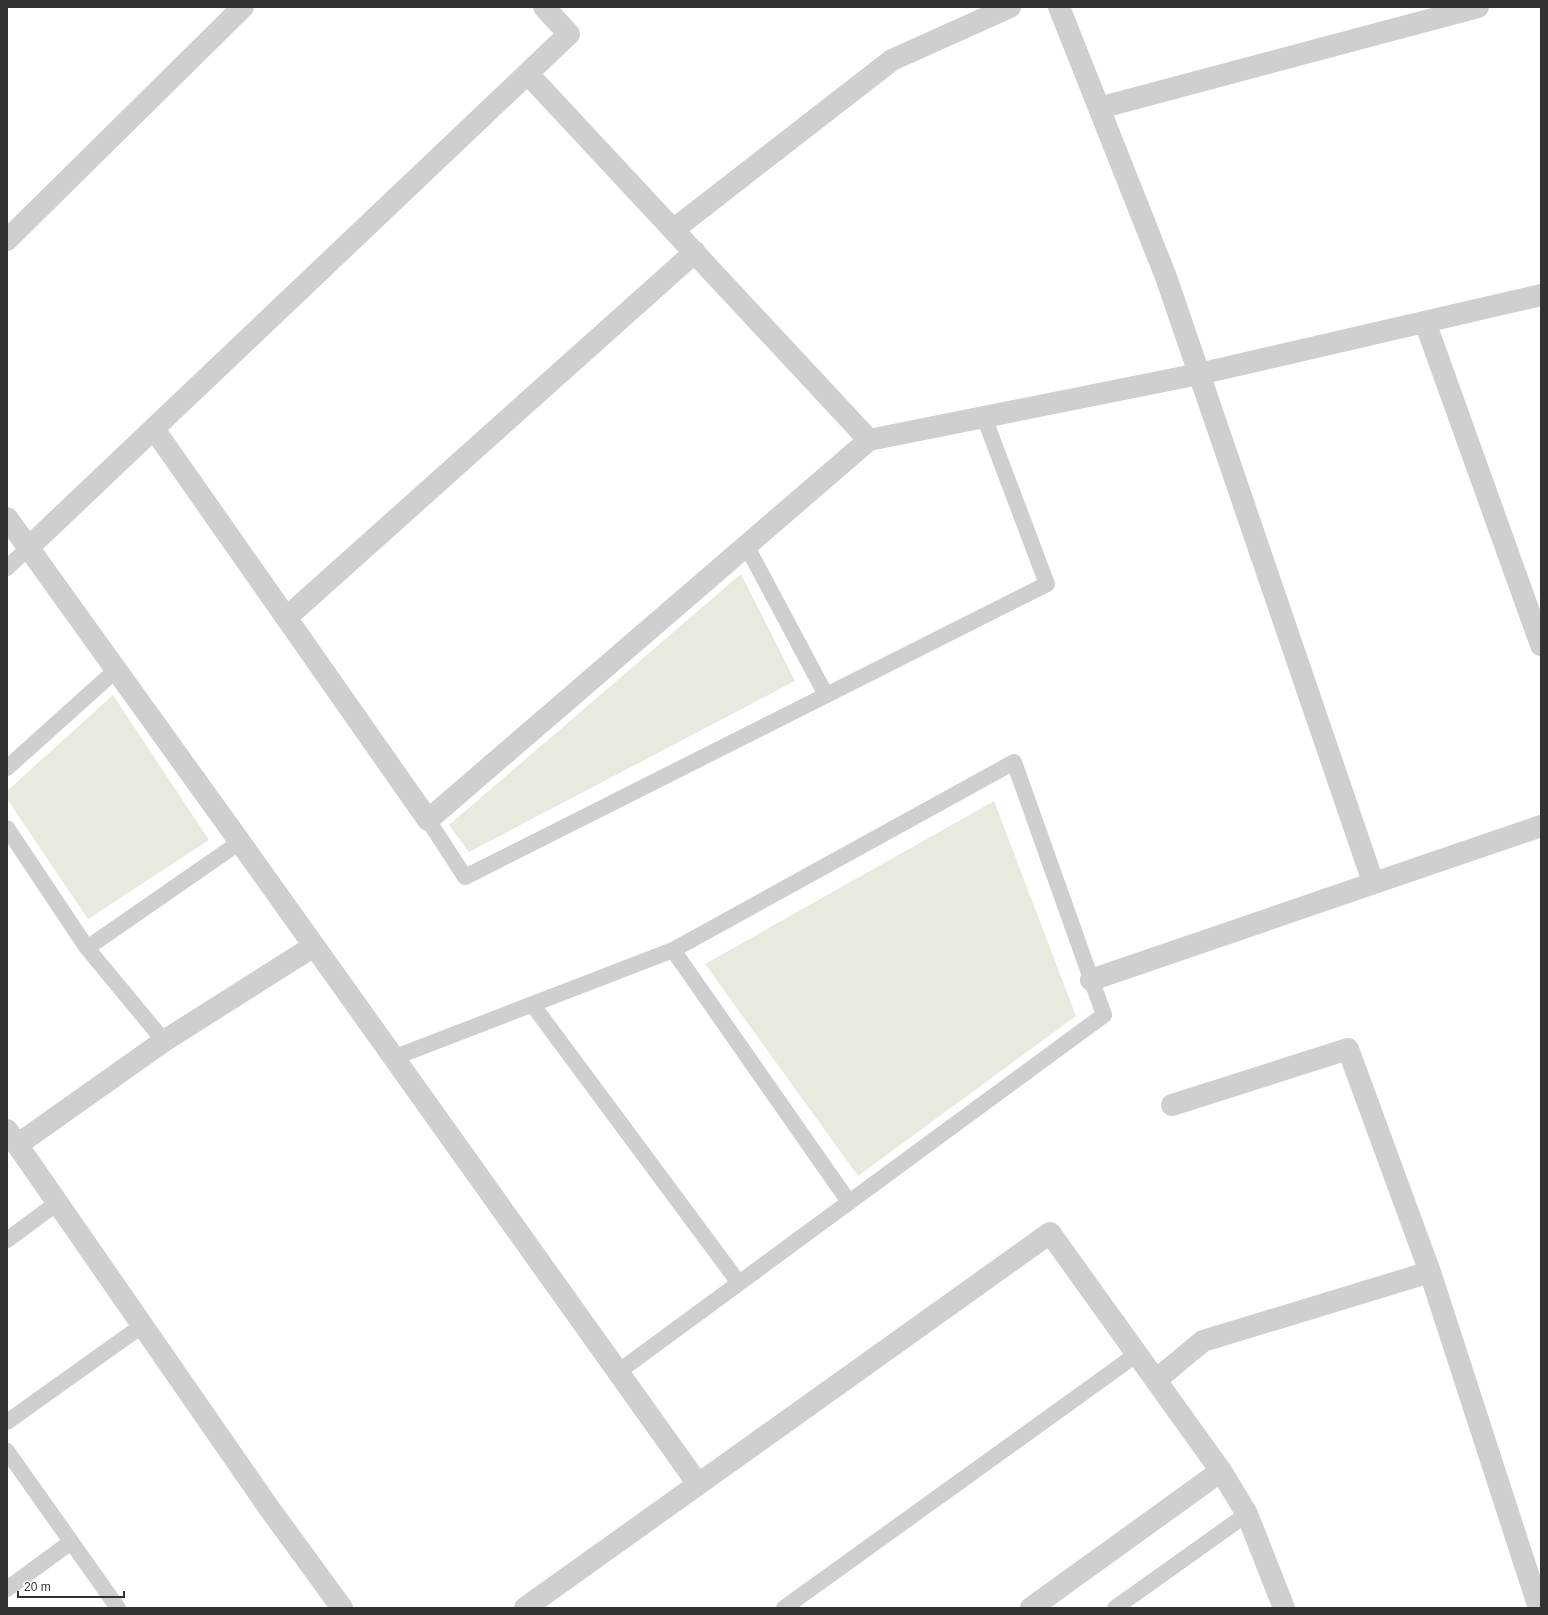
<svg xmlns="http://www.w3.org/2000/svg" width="1548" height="1615" font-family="Arial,sans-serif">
<rect width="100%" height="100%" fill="#fff"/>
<path fill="#e7ebde" d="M741,574L795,681L469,852L449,825Z
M113,695L209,840L88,919L7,799V791Z
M994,801L1076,1016L858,1176L705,964Z"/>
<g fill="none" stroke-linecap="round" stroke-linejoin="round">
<path stroke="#cfcfcf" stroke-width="16" d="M746,545L826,695
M7,568L28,548
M7,768L116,670
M428,820L465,877L1047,584L984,417
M7,828L87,948L240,842
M87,948L164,1041
M673,950L849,1202
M532,1004L739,1283
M393,1058L673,950L1014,762L1104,1015L618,1372
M7,1240L57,1203
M7,1422L143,1325
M7,1451L118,1608
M7,1589L71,1542
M784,1608L1137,1354
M1115,1608L1247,1514"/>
<path stroke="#cfcfcf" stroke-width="22" d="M1059,7L1166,277L1373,882
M528,74L869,440
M1099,108L1478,7
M673,230L892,60L1010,7
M7,240L243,7
M1425,322L1541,645
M154,429L428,820L869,440L1199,374L1541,295
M7,518L240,842L698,1484
M28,548L569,34L544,7
M286,618L695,252
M1091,980L1541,826
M1172,1105L1348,1049L1430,1272L1539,1608
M7,1130L269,1508L342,1608
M17,1145L164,1041L314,946
M1156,1380L1203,1341L1430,1272
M525,1608L1050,1233L1221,1471L1247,1514L1284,1608
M1031,1608L1221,1471"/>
</g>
<rect width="1548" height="1615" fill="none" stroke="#323232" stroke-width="16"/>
<path d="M18 1591v6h106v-6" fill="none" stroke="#323232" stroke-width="2"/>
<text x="24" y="1591" font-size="12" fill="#323232" stroke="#ffffff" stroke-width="3" paint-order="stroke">20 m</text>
</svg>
